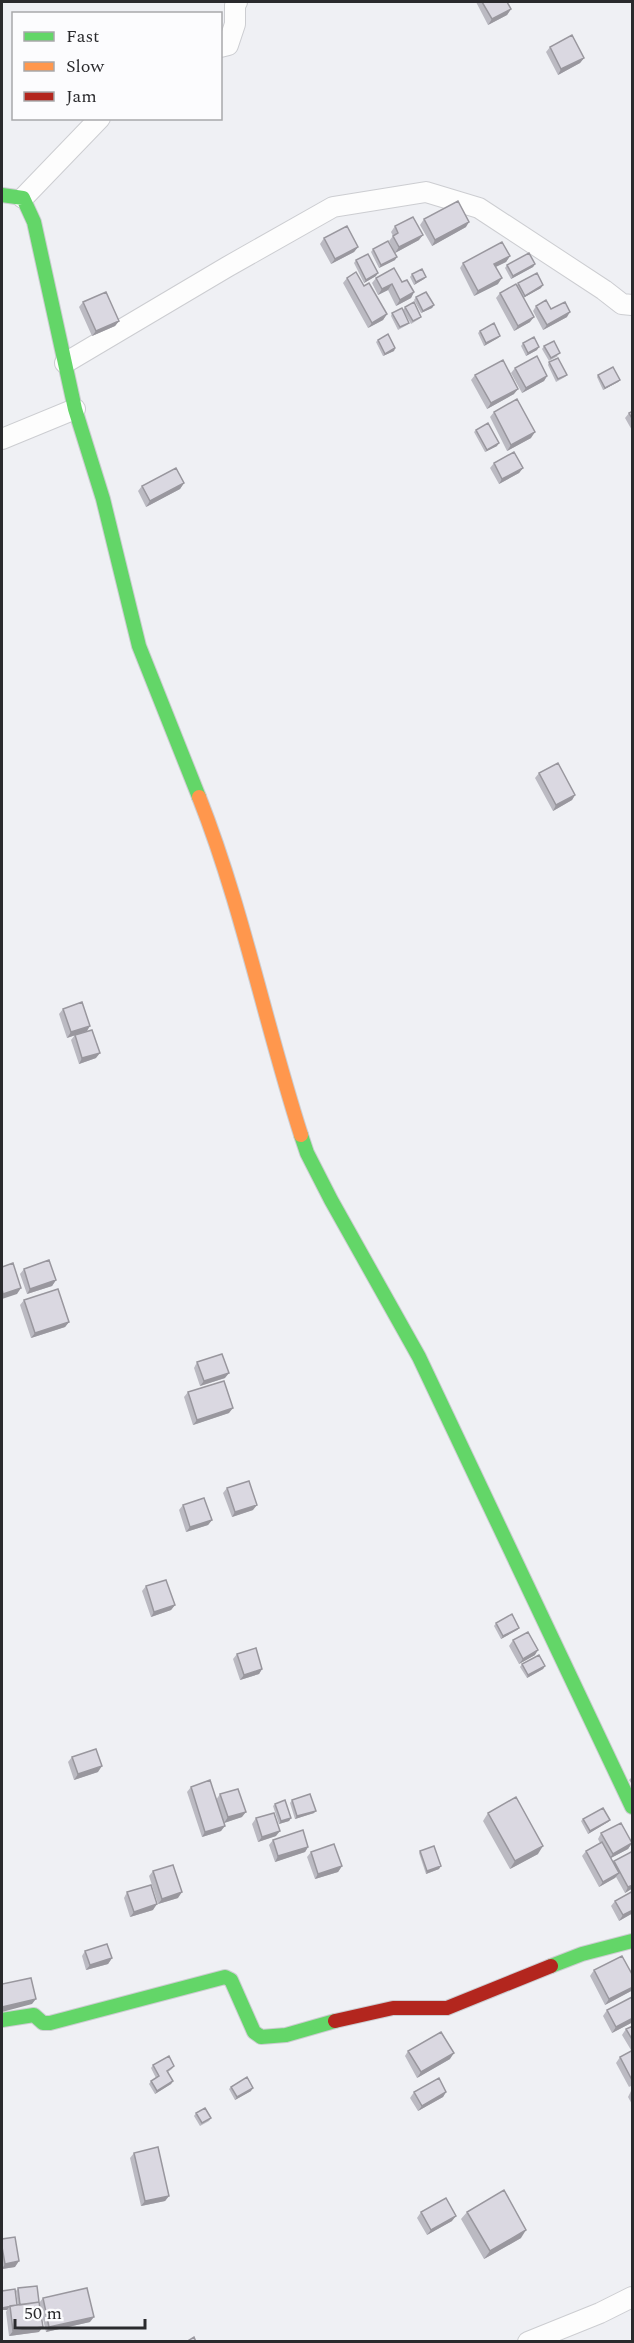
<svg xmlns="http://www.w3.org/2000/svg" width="634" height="2343" font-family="Spectral,serif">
<rect width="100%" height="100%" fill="#eff0f4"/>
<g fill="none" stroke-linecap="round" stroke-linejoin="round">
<defs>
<path id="street" d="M220,47L228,45L235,24V5L237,2
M23,198L100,118
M65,363L227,267L333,207L426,192L479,208L604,290L622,304L632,305
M2,439L75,409
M528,2342L600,2313L632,2297"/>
<path id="fast" d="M2,195L23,198L34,222L75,409L103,499L139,646L199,797
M301,1135L307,1153L331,1200L419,1357L632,1807
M551,1966L582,1954L632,1941
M2,2020L34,2015L43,2023H50L225,1977L231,1980L254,2032L261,2037L286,2035L335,2021"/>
<path id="slow" d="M199,797C242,906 265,1023 301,1135"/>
<path id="jam" d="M335,2021L393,2008H447L551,1966"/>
</defs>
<use href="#street" stroke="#cccdd1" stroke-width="22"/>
<use href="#fast" stroke="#cccdd1" stroke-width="16"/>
<use href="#slow" stroke="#cccdd1" stroke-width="16"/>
<use href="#jam" stroke="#cccdd1" stroke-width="16"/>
<use href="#street" stroke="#fdfdfd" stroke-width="20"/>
<use href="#fast" stroke="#63d668" stroke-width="14"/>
<use href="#slow" stroke="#ff974d" stroke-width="14"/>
<use href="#jam" stroke="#b3261e" stroke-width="14"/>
</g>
<path fill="#bbbac2" d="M476,2H507L511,9L507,15L488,25Z
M550,47L584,58L580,63L558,75L546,52Z
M424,219L466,227L432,246L420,225Z
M395,226L419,240L395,253L389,241L393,236L391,232Z
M324,238L358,247L354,252L331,264L320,244Z
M373,249L395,260L379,268L371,252Z
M510,256L506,262L496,267L498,284L474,296L460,268L463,263Z
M356,260L376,276L364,283L354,263Z
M535,264L533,267L511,279L505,268L507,265Z
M412,274L424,279L414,285L410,277Z
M347,278L364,286L387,314L383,320L368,328L343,283Z
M376,278L402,282L414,292L411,298L396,306L388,290L378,295L372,283Z
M518,283L541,288L523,298L530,322L514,331L496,298L500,293L517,285Z
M416,297L434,305L432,308L421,313L414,300Z
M83,302L119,321L115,326L92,336L79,307Z
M536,306L551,309L567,317L543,330L533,311Z
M405,307L421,317L419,319L411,324L403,310Z
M392,313L409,323L407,325L398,330L391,316Z
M480,331L500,336L498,338L484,346L478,333Z
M378,340L395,348L394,351L383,356L376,342Z
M523,343L537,350L526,356L521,346Z
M544,346L558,356L549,361L542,349Z
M549,362L567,375L565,377L556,382L548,365Z
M515,368L547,376L544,381L522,393L511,373Z
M475,375L514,394L487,409L471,380Z
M598,375L620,380L618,382L603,390L597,377Z
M633,411V432L625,418L629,413Z
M494,412L531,438L507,451L490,417Z
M476,430L497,446L485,452L474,432Z
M494,463L523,468L519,473L499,484L490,468Z
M184,483L180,489L146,507L138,491L142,486Z
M539,773L575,795L572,800L553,811L535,778Z
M63,1009L87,1031L67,1038L59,1014Z
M75,1035L96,1058L79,1064L71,1040Z
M24,1269L56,1280L52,1286L27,1294L20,1274Z
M24,1300L69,1322L65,1327L31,1338L20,1305Z
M197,1362L225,1378L200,1386L194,1368Z
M188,1392L229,1413L193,1425L184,1397Z
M227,1488L253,1510L232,1517L223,1493Z
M183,1505L212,1520L208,1525L186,1532L179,1510Z
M146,1586L175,1605L171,1610L151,1617L142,1591Z
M496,1623L519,1628L517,1630L501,1639L494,1626Z
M513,1640L535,1655L519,1664L509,1646Z
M237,1654L262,1669L259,1674L240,1680L233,1659Z
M522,1664L545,1666L543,1669L527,1678L520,1667Z
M72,1757L98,1772L74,1780L68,1762Z
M633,1776V1786L629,1780Z
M191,1787L216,1800L220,1794L242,1817L224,1823L221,1831L202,1837L187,1792Z
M292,1800L314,1813L295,1819L290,1803Z
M275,1804L291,1818L289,1821L279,1824L273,1806Z
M488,1813L538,1854L510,1869L483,1821Z
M256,1818L276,1836L258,1842L252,1824Z
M583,1819L610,1820L608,1822L588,1834L581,1821Z
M601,1833L632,1843L628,1849L611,1858L613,1863L633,1851V1888L625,1893L616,1877L599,1887L582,1856L586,1851L600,1843L598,1839Z
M273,1840L308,1847L305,1852L275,1862L269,1845Z
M420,1851L439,1869L426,1874L419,1853Z
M311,1852L342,1866L338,1872L315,1879L307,1857Z
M153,1871L178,1898L158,1904L149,1876Z
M127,1892L153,1910L130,1917L124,1898Z
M615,1901L633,1913L619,1921L611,1906Z
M85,1951L112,1958L108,1964L86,1970L82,1956Z
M594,1970L633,1976V1990L605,2005L590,1976Z
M607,2010L633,2022L612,2033L603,2016Z
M633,2026V2050H631L622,2035L626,2029Z
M633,2050V2085L629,2087L616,2063L620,2057Z
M408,2051L450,2059L417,2078L405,2056Z
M153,2065L174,2066L172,2069L168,2072L173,2081L171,2084L155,2094L149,2084L151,2081L156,2078L151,2068Z
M231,2087L251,2091L235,2100L229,2089Z
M631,2091H633V2106L628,2097Z
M414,2092H446L443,2097L418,2111L410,2098Z
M196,2113L211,2118L209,2121L200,2126L194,2116Z
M134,2153L169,2196L165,2201L141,2206L130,2158Z
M421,2212L452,2221L427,2235L417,2218Z
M467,2212L521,2238L484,2259L461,2219Z
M2,2239L15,2267L2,2269Z
M18,2288L39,2303L43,2298L90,2322L46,2332L40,2307L39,2332L9,2336L6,2312L7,2310H2V2291L18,2305L16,2291Z"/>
<path fill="#99979e" d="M511,9L507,15L488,25L492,19Z
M584,58L580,63L558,75L561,69Z
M469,222L466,227L432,246L435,240Z
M423,235L419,240L395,253L399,247Z
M358,247L354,252L331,264L335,259Z
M510,256L506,262L491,269L494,264Z
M397,257L395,260L379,268L381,265Z
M535,264L533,267L511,279L513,276Z
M378,273L376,276L364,283L366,280Z
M426,277L424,279L414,285L416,282Z
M502,278L498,284L474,296L478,291Z
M392,284L388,290L378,295L382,289Z
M543,285L541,288L523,298L525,296Z
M414,292L411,298L396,306L400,300Z
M434,305L432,308L421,313L423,311Z
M570,312L567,317L543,330L547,325Z
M387,314L383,320L368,328L372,323Z
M534,317L530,322L514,331L518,326Z
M119,321L115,326L92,336L96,331Z
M500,336L498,338L484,346L486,343Z
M539,347L537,350L526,356L528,353Z
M395,348L394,351L383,356L385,354Z
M547,376L544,381L522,393L526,388Z
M620,380L618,382L603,390L605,388Z
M518,389L514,394L487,409L491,403Z
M535,432L531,438L507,451L511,445Z
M499,443L497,446L485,452L487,450Z
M523,468L519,473L499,484L502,479Z
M184,483L180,489L146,507L150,501Z
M575,795L572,800L553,811L556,805Z
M90,1026L87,1031L67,1038L71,1032Z
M100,1053L96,1058L79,1064L82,1058Z
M56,1280L52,1286L27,1294L30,1289Z
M21,1288L17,1294L2,1299V1296L3,1294Z
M69,1322L65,1327L31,1338L35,1333Z
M229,1373L225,1378L200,1386L204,1381Z
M233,1408L229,1413L193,1425L197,1420Z
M257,1505L253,1510L232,1517L235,1512Z
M212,1520L208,1525L186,1532L190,1527Z
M175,1605L171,1610L151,1617L154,1612Z
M519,1628L517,1630L501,1639L503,1636Z
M538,1650L535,1655L519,1664L523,1659Z
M545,1666L543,1669L527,1678L528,1675Z
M262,1669L259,1674L240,1680L244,1675Z
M102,1766L98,1772L74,1780L78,1774Z
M316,1811L314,1813L295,1819L297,1816Z
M246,1812L242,1817L224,1823L228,1817Z
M291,1818L289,1821L279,1824L281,1821Z
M610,1820L608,1822L588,1834L590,1831Z
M225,1826L221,1831L202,1837L205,1832Z
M280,1831L276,1836L258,1842L262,1837Z
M632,1843L628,1849L609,1859L613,1854Z
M543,1846L538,1854L510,1869L515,1861Z
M308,1847L305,1852L275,1862L278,1856Z
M342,1866L338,1872L315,1879L318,1874Z
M441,1866L439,1869L426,1874L427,1871Z
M619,1873L615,1878L599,1887L603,1882Z
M633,1885V1888L625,1893L628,1887Z
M182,1892L178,1898L158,1904L162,1899Z
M157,1904L153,1910L130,1917L134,1912Z
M633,1910V1913L619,1921L623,1915Z
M112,1958L108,1964L86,1970L90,1965Z
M633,1987V1990L605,2005L609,1999Z
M36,1999L32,2004L2,2012V2007Z
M633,2018V2022L612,2033L616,2027Z
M454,2053L450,2059L417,2078L421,2072Z
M173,2081L171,2084L155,2094L157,2091Z
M253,2088L251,2091L235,2100L237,2097Z
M446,2092L443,2097L418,2111L422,2106Z
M169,2196L165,2201L141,2206L145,2201Z
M456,2216L452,2221L427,2235L431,2230Z
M526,2230L521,2238L484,2259L490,2251Z
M19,2261L15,2267L2,2269L5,2264Z
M9,2307L7,2310H2V2308Z
M94,2317L90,2322L46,2332L49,2327Z
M43,2327L39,2332L9,2336L13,2331Z"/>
<path fill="#dad8e1" stroke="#99979e" stroke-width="1.5" d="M482,2H507L511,9L492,19Z
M572,35L584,58L561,69L550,47Z
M458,201L469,222L435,240L424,219Z
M413,217L423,235L399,247L393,236L398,233L395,226Z
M347,226L358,247L335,259L324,238Z
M388,241L397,257L381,265L373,249Z
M502,242L510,256L494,264L502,278L478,291L463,263Z
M529,253L535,264L513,276L507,265Z
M368,254L378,273L366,280L356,260Z
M394,268L402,282L407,280L414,292L400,300L392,284L382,289L376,278Z
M422,269L426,277L416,282L412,274Z
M356,272L364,286L369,283L387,314L372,323L347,278Z
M537,273L543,285L525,296L518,283Z
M516,284L534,317L518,326L500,293Z
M106,292L119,321L96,331L83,302Z
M426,292L434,305L423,311L416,297Z
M546,300L551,309L565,302L570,312L547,325L536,306Z
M414,302L421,317L413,321L405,307Z
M402,308L409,323L400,327L392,313Z
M494,323L500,336L486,343L480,331Z
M388,334L395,348L385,354L378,340Z
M534,337L539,347L528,353L523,343Z
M554,341L560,353L551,358L544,346Z
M537,356L547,376L526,388L515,368Z
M558,358L567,375L558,379L549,362Z
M503,360L518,389L491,403L475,375Z
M613,367L620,380L605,388L598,375Z
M517,399L535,432L511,445L494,412Z
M633,411V420L629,413Z
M488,423L499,443L487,450L476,430Z
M514,452L523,468L502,479L494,463Z
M176,468L184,483L150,501L142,486Z
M558,763L575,795L556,805L539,773Z
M82,1002L90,1026L71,1032L63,1009Z
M92,1030L100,1053L82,1058L75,1035Z
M49,1260L56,1280L30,1289L24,1269Z
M13,1263L21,1288L3,1294L2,1289V1267Z
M58,1289L69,1322L35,1333L24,1300Z
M222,1354L229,1373L204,1381L197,1362Z
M224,1381L233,1408L197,1420L188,1392Z
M249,1481L257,1505L235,1512L227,1488Z
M204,1498L212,1520L190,1527L183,1505Z
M166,1580L175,1605L154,1612L146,1586Z
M512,1614L519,1628L503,1636L496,1623Z
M528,1632L538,1650L523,1659L513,1640Z
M256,1648L262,1669L244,1675L237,1654Z
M539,1655L545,1666L528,1675L522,1664Z
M96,1749L102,1766L78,1774L72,1757Z
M210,1780L225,1826L205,1832L191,1787Z
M238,1789L246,1812L228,1817L220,1794Z
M310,1794L316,1811L297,1816L292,1800Z
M516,1797L543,1846L515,1861L488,1813Z
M285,1800L291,1818L281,1821L275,1804Z
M603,1808L610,1820L590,1831L583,1819Z
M274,1813L280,1831L262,1837L256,1818Z
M621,1823L632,1843L613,1854L601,1833Z
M303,1830L308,1847L278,1856L273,1840Z
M602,1842L619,1873L603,1882L586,1851Z
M334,1844L342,1866L318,1874L311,1852Z
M434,1846L441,1866L427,1871L420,1851Z
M633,1851V1885L628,1887L614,1861Z
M173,1865L182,1892L162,1899L153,1871Z
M151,1885L157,1904L134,1912L127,1892Z
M633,1891V1910L623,1915L615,1901Z
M107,1944L112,1958L90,1965L85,1951Z
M622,1956L633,1976V1987L609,1999L594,1970Z
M31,1978L36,1999L2,2007V1984Z
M632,1997L633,2018L616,2027L607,2010Z
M633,2026V2041L626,2029Z
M441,2032L454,2053L421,2072L408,2051Z
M633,2050V2082L620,2057Z
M169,2056L174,2066L167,2071L173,2081L157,2091L151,2081L159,2076L153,2065Z
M247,2077L253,2088L237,2097L231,2087Z
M439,2078L446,2092L422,2106L414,2092Z
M205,2108L211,2118L202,2123L196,2113Z
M158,2147L169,2196L145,2201L134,2153Z
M504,2190L526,2230L490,2251L467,2212Z
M446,2198L456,2216L431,2230L421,2212Z
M15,2237L19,2261L5,2264L2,2247V2239Z
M37,2286L39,2302L20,2305L18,2288Z
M87,2288L94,2317L49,2327L43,2298Z
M15,2289L17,2305L2,2308V2291Z
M39,2302L43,2327L13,2331L10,2306Z
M194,2337L196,2342H186Z"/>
<rect width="634" height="2343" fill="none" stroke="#2a2a2d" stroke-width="6"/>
<rect x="12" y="12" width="210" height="108" fill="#fcfcfe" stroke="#a8a8aa" stroke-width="1.5"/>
<rect x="24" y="32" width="30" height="9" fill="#63d668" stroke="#a8a8aa" stroke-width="1.5"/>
<text x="66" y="42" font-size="18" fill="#2a2a2d">Fast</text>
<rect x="24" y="62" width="30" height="9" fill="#ff974d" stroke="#a8a8aa" stroke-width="1.5"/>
<text x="66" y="72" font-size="18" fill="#2a2a2d">Slow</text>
<rect x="24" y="92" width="30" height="9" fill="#b3261e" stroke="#a8a8aa" stroke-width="1.5"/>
<text x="66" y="102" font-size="18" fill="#2a2a2d">Jam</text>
<path d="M15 2319v9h130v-9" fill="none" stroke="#2a2a2d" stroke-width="3"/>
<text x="24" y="2319" font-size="18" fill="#2a2a2d" stroke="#fcfcfe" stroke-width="4.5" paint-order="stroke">50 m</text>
</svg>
